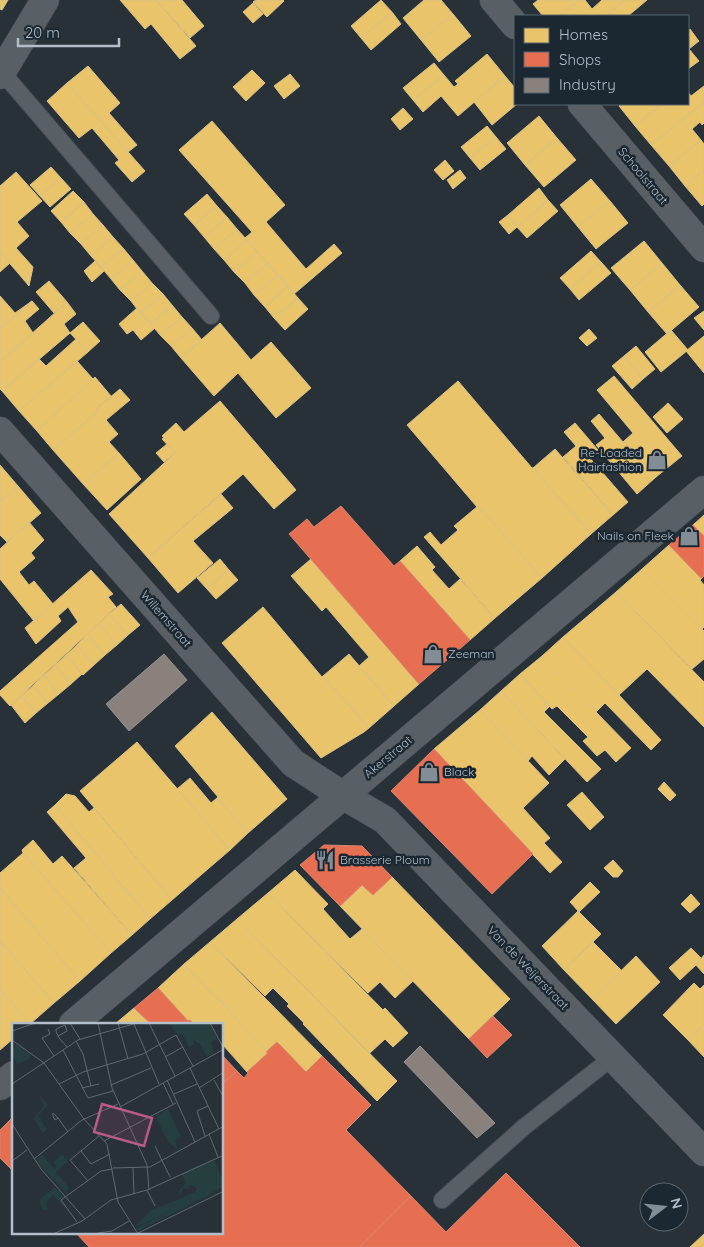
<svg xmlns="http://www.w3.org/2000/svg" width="704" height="1247" font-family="Quicksand,sans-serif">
<rect width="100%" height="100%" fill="#283137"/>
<path fill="#e9c46a" stroke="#d8c286" d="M0,0H8L2,10L0,9Z
M120,0H156L196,46L180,59L151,24L145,29Z
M156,0H182L204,26L190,38Z
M256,0H283L284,1L267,17L253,2Z
M381,0L392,12L361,38L351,26Z
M424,0H441L453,14L421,40L403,18Z
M538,0H579L560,16H543L533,4Z
M579,0H585L592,9L602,0H625L605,16H560Z
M625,0H647L628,16H605Z
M253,3L263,14L253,23L243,12Z
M392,12L401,24L371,50L361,38Z
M453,14L471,36L439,62L421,40Z
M690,29L698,40L688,48V31Z
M698,40L699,41L689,49L699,61L688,69V48Z
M487,54L505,76L458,116L441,96L423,112L413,100L444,75L454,87L458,84L455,81Z
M434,63L444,75L413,100L403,88Z
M88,66L120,103L109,113L137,145L128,152L67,83Z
M252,70L265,83L246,101L233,87Z
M290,74L300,86L284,99L274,86Z
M505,76L515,88V104H517L492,125L474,102Z
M67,83L145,171L132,182L115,163L119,160L92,128L79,138L47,101Z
M704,86V102L651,145L635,126L662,104H688V92L691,96Z
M704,102V123L702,125L700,122L692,129L701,140L669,166L651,145Z
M621,104H662L635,126L619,106Z
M403,108L413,119L400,130L391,119Z
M539,116L557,138L525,165L507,143Z
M212,121L285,205L266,222L306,269L334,244L342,253L294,294L245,238L252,232L179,150Z
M487,126L496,137L470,158L461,147Z
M496,137L506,149L480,170L470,158Z
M557,138L576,160L544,187L525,165Z
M701,140L704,144V170L685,186L669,166Z
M445,160L454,171L443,180L434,170Z
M51,167L61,178L40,196L30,185Z
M460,170L466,178L453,189L447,180Z
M704,170V204L702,206L685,186Z
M16,172L42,201L17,222L29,236L16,248L33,267L29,286L0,252V186Z
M61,178L71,189L50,207L40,196Z
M591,179L610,201L578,227L560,205Z
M539,188L548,200L517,227L508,215Z
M73,191L84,202L61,222L51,211Z
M207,194L217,206L194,225L184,214Z
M548,200L558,211L527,238L517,227Z
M610,201L628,223L596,249L578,227Z
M84,202L93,214L70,233L61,222Z
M217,206L227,217L204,237L194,225Z
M93,214L103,225L81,244L70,233Z
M508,215L517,227L509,234L499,222Z
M227,217L237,229L214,249L204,237Z
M103,225L113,237L91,256L81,244Z
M237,229L247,240L224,260L214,249Z
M113,237L123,248L101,267L91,256Z
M247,240L257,252L234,272L224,260Z
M644,241L662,263L630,290L611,268Z
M123,248L133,260L111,279L101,267Z
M591,251L601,262L570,289L560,278Z
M0,252L10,263L0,272Z
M257,252L268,263L245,283L234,272Z
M133,260L142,271L120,290L111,279Z
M95,261L104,271L92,282L84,271Z
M601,262L611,273L579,300L570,289Z
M268,263L278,275L254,295L245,283Z
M662,263L680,285L648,312L630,290Z
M142,271L152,283L131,301L120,290Z
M278,275L288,286L265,307L254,295Z
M49,281L67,302L54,313L36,292Z
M152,283L163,294L140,313L131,301Z
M680,285L699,307L667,334L648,312Z
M288,286L298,298L274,318L265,307Z
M163,294L172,305L151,324L140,313Z
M0,296L15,313L32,301L0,329Z
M298,298L308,309L285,330L274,318Z
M32,301L39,309L25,321L33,333L0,362V329Z
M67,302L76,314L64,324L70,333L2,391L0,389V362Z
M172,305L182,317L160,335L151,324Z
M137,308L155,328L141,340L133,330L127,334L119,324Z
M704,311V330L694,318Z
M182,317L192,328L171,346L160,335Z
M83,322L100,341L88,352L70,333Z
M220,323L251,360L271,342L311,388L276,418L238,373L214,396L181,358Z
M192,328L202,340L181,358L171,346Z
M589,329L597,338L587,346L579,338Z
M671,330L688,350L661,372L645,352Z
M704,336V373L686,351Z
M76,339L88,352L19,411L2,391L39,359L46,366Z
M636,346L655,369L643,379L624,356Z
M624,356L643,379L632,389L612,366Z
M77,361L93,379L37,431L19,411Z
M614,376L682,456L656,477L624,441L633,433L597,390Z
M95,377L111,396L97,408L98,411L53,450L37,431Z
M458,381L532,468H533L591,534L542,578L478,506L477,507L407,425Z
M120,389L130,400L106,420L118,434L109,442L119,453L83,484L53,450L98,411L97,408Z
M220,401L296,490L274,509L243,474L148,558L109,514L175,453L162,439L164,438L162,436L176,423L184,432Z
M668,403L683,419L667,433L653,417Z
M599,414L623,442L624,441L656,477L637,494L596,445L605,438L591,421Z
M575,423L598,450L589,457L628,502L613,515L563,457L576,446L564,432Z
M167,444L175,453L164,462L156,453Z
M555,449L613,515L591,534L533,468Z
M119,453L141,479L107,510L83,484Z
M0,465L18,486L0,502Z
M18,486L41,513L7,542L0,535V502Z
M221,494L233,508L193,541L213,563L178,593L148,558Z
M478,506L542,578L495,618L424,537L430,532L441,545L458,530L454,526Z
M704,515V536L693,525Z
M29,522L44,540L31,553L35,558L19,572L29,585L34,581L53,604L34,621L0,579V549Z
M669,545L701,578L704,576L700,580L704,585V627L702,629L642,569Z
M417,546L435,567L432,570L449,589L460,579L495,618L470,640L400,561Z
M220,559L229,570L207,589L197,578Z
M311,559L419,684L394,706L359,666L369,657L326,607L322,611L291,576Z
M642,569L704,631V659L692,669L616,592Z
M91,570L113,594L108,597L116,607L10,706L0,695V691L78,622L68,607L58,616L61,621L36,644L25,628Z
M229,570L238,580L216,599L207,589Z
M616,592L704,682V727L647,669L619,695L563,637Z
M121,604L140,625L128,635L109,614Z
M263,607L322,677L323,676L369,728L364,732L321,758L222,643Z
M109,614L128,635L117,645L98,624Z
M98,624L117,645L105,655L87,634Z
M87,634L105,655L94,665L77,645Z
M563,637L619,695L661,740L651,750L605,703L597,711L542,656Z
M77,645L94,665L83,675L66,655Z
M349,654L394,706L369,728L323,676Z
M66,655L82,674L71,684L55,665Z
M542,656L597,711L596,712L631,748L616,762L605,750L597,756L583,741L588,737L557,706L552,709L520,674Z
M55,665L71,684L59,694L44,675Z
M520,674L550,706L544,712L601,769L587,782L501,691Z
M44,675L59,694L48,703L33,686Z
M33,686L48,703L36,713L21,696Z
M501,691L565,759L549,775L532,756L528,761L480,710Z
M21,696L36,713L25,723L11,705Z
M480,710L549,783L523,808L550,838L544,843L562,862L550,873L434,749Z
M212,712L287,799L248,833L217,798L218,797L175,746Z
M137,742L230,850L172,900L80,791Z
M190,778L211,803L217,798L248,833L230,850L177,789Z
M664,782L676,795L670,801L658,789Z
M582,792L604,817L590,830L567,805Z
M66,794L75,796L89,812L94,808L172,900L150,919L55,805Z
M55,805L150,919L132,935L74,868L86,858L47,812Z
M33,840L53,864L62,856L132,935L111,953L23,853L22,850Z
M23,853L111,953L80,981L0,888V873Z
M613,860L623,871L618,877H613L604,868Z
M295,870L328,904L323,909L350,939L362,929L413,981L395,998L380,982L368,993L268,893Z
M392,877L510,999L469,1039L340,906L362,885L373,895Z
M590,882L600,892L579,912L570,902Z
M0,888L80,981L54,1003L0,941Z
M268,893L383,1010L385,1008L408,1033L393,1047L385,1039L370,1053L237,919Z
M691,894L700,904L690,913L681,904Z
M578,911L601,934L564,970L542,946Z
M237,919L397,1081L377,1101L303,1024L304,1023L287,1006L289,1004L273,988L265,996L210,942Z
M0,941L54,1003L30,1024L0,989Z
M210,942L322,1056L306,1072L277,1042L267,1051L251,1036L218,998L217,999L184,964Z
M593,942L622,971L592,999L564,970Z
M691,948L701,958L696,965L680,980L669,968Z
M704,955V974L696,965Z
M636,956L660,982L616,1024L592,999Z
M184,964L217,999L218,998L251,1036L267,1051L266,1052L268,1053L247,1072L222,1044V1024H194L190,1020L188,1021L158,988Z
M694,983L700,989L704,985V1025L688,1040L663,1015Z
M0,989L30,1024H14V1038L0,1050Z
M134,1008L151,1024H115Z
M704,1025V1057L688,1040Z
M704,1234V1247H690Z"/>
<path fill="#e76f51" stroke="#d78775" d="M341,506L394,566L400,561L470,640L419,684L289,534L307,519L314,527Z
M693,525L704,536V576L701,578L669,545Z
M434,749L533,854L492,894L391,791Z
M324,845L362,846L392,877L373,895L362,885L340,906L300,865Z
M158,988L188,1021L190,1020L194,1024H151L134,1008Z
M493,1016L512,1035L487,1058L469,1039Z
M277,1042L306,1072L322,1056L371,1105L346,1130L411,1196L360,1247H89L76,1233H222V1084L237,1071L244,1078L248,1073L247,1072L268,1053L266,1052Z
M222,1055L237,1071L222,1084Z
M14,1116V1172L0,1158V1130Z
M506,1173L580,1247H360L411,1196L446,1232Z"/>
<path fill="#8a817c" stroke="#969393" d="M164,654L187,680L129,731L106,704Z
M420,1046L495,1123L477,1138L404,1062Z"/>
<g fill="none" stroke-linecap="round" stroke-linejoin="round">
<defs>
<path id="service" d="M2,72L211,316
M442,1200L524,1127L613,1057"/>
<path id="minor" d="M494,0L515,25
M0,75L45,0
M582,104L704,248
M0,431L293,763L342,795L385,820L704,1152
M73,1024L704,490
M0,1086L14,1075"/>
</defs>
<use href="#service" stroke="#464d52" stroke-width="18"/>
<use href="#minor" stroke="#464d52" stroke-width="29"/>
<use href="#service" stroke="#585f65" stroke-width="16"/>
<use href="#minor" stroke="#585f65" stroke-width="28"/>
</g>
<defs>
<symbol id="shop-bare" viewBox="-9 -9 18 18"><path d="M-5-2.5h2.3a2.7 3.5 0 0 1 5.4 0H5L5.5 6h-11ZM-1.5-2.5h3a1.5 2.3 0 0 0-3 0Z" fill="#828d96" stroke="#1b2832" stroke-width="2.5" paint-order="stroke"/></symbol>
<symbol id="restaurant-bare" viewBox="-9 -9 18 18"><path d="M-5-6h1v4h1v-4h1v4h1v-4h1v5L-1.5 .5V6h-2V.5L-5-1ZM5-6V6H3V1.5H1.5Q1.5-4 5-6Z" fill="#828d96" stroke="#1b2832" stroke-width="2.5" paint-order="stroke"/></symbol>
</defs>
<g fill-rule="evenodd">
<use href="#shop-bare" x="643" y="446" width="28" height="28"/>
<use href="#shop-bare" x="675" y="522" width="28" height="28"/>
<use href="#shop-bare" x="419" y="640" width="28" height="28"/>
<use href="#shop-bare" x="415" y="758" width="28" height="28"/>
<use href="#restaurant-bare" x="311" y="846" width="28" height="28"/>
</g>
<g text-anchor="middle" stroke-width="5" stroke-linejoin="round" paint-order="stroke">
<g font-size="12" fill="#b2bec9" stroke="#1b2832">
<text transform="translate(643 176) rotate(50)" y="4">Schoolstraat</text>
<text transform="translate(166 619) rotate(49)" y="4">Willemstraat</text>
<text transform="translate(388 757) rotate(-40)" y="4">Akerstraat</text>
<text transform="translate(528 968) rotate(46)" y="4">Van de Weijerstraat</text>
</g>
<g font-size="12" fill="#b2bec9" stroke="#1b2832" text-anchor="start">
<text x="642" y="457" text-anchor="end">Re-Loaded<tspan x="642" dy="14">Hairfashion</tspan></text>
<text x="674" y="540" text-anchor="end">Nails on Fleek</text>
<text x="448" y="658">Zeeman</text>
<text x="444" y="776">Black</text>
<text x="340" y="864">Brasserie Ploum</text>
</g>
</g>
<g transform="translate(12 1023)">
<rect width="211" height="211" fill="#283137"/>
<path d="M157,0H197L205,16L199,19L202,30L195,34L188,21L181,17L182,21L177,24L170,11L166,13ZM4,21L19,32L16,37L5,41L0,30ZM27,71L36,82L26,93L35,106L31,110L21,96L32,83ZM156,86L169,114L163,117L166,127L157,120L143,93ZM30,131L42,146L45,144L41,139L50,131L56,138L44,149L57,165L53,169L24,138ZM203,137L204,142L192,146L204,142L209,153L211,152V164L122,205L138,188L183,169L185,165L178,162L176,166L171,165L168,172L167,168L173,160L170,151ZM43,164L52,175L48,176L58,191L41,172L34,179L36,186L31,188L27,177ZM211,165L126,208L123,206L183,176Z" fill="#253e3e"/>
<path fill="none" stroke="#5f6971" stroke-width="1" d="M58,0L68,16M86,0L100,65L135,142L137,167M106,0L116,36M137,0L163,53M198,0L212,26M122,1L147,61M36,6L38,11L30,15L42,33M0,8L23,0M46,13L55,8L53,2L44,6V8L46,13L48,16L55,24M0,17L32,40L72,96L95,121L106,179L126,211M64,18L71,31L79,63M51,27L76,75L101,68M153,34L171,24M178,45L207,106M155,57L183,119M202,57L212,75M151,60L161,81M0,61L66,17L125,0M47,61L71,49L131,31L164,12L181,43M99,62L139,45M70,65L87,61M187,65L212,49M162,71L185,61M108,84L212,26M41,90L46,95L43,97L41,93ZM46,95L56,109M0,101L29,146L73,196M197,111L206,134M193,113L185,88L196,83M92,118L164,80M143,123L158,154M69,128L79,141L98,131M22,136L70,97L106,81M0,138L15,127M101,145L138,144L212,103M121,145L122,171M76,158L58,137L87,113M135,167L143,183M65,199L49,177L89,148L101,146M41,211L70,198L99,177L135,167L212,132M80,211L100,208L117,198M124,211L212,168"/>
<path fill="#bc5a87" fill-opacity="0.15" stroke="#bc5a87" stroke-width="2.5" d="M90,81L140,95L132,123L82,109Z"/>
<rect width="211" height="211" fill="none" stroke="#b2bec9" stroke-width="2.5"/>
</g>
<rect x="514" y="15" width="175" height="90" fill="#1b2832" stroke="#57646e"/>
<rect x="524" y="28" width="25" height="15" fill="#e9c46a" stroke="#57646e"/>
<text x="559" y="40" font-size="15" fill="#b2bec9">Homes</text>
<rect x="524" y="52" width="25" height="15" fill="#e76f51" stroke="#57646e"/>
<text x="559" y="65" font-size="15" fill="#b2bec9">Shops</text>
<rect x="524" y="78" width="25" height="15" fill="#8a817c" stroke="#57646e"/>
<text x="559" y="90" font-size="15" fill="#b2bec9">Industry</text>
<g transform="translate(664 1207) rotate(74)"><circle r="24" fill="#1b2832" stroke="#57646e"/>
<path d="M0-4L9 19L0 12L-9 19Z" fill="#828d96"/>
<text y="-8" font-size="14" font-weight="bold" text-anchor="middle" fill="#b2bec9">N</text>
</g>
<path d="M18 38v8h101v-8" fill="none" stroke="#b2bec9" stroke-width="2.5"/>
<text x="25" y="38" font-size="15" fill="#b2bec9" stroke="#1b2832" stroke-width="4" paint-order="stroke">20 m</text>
</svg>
